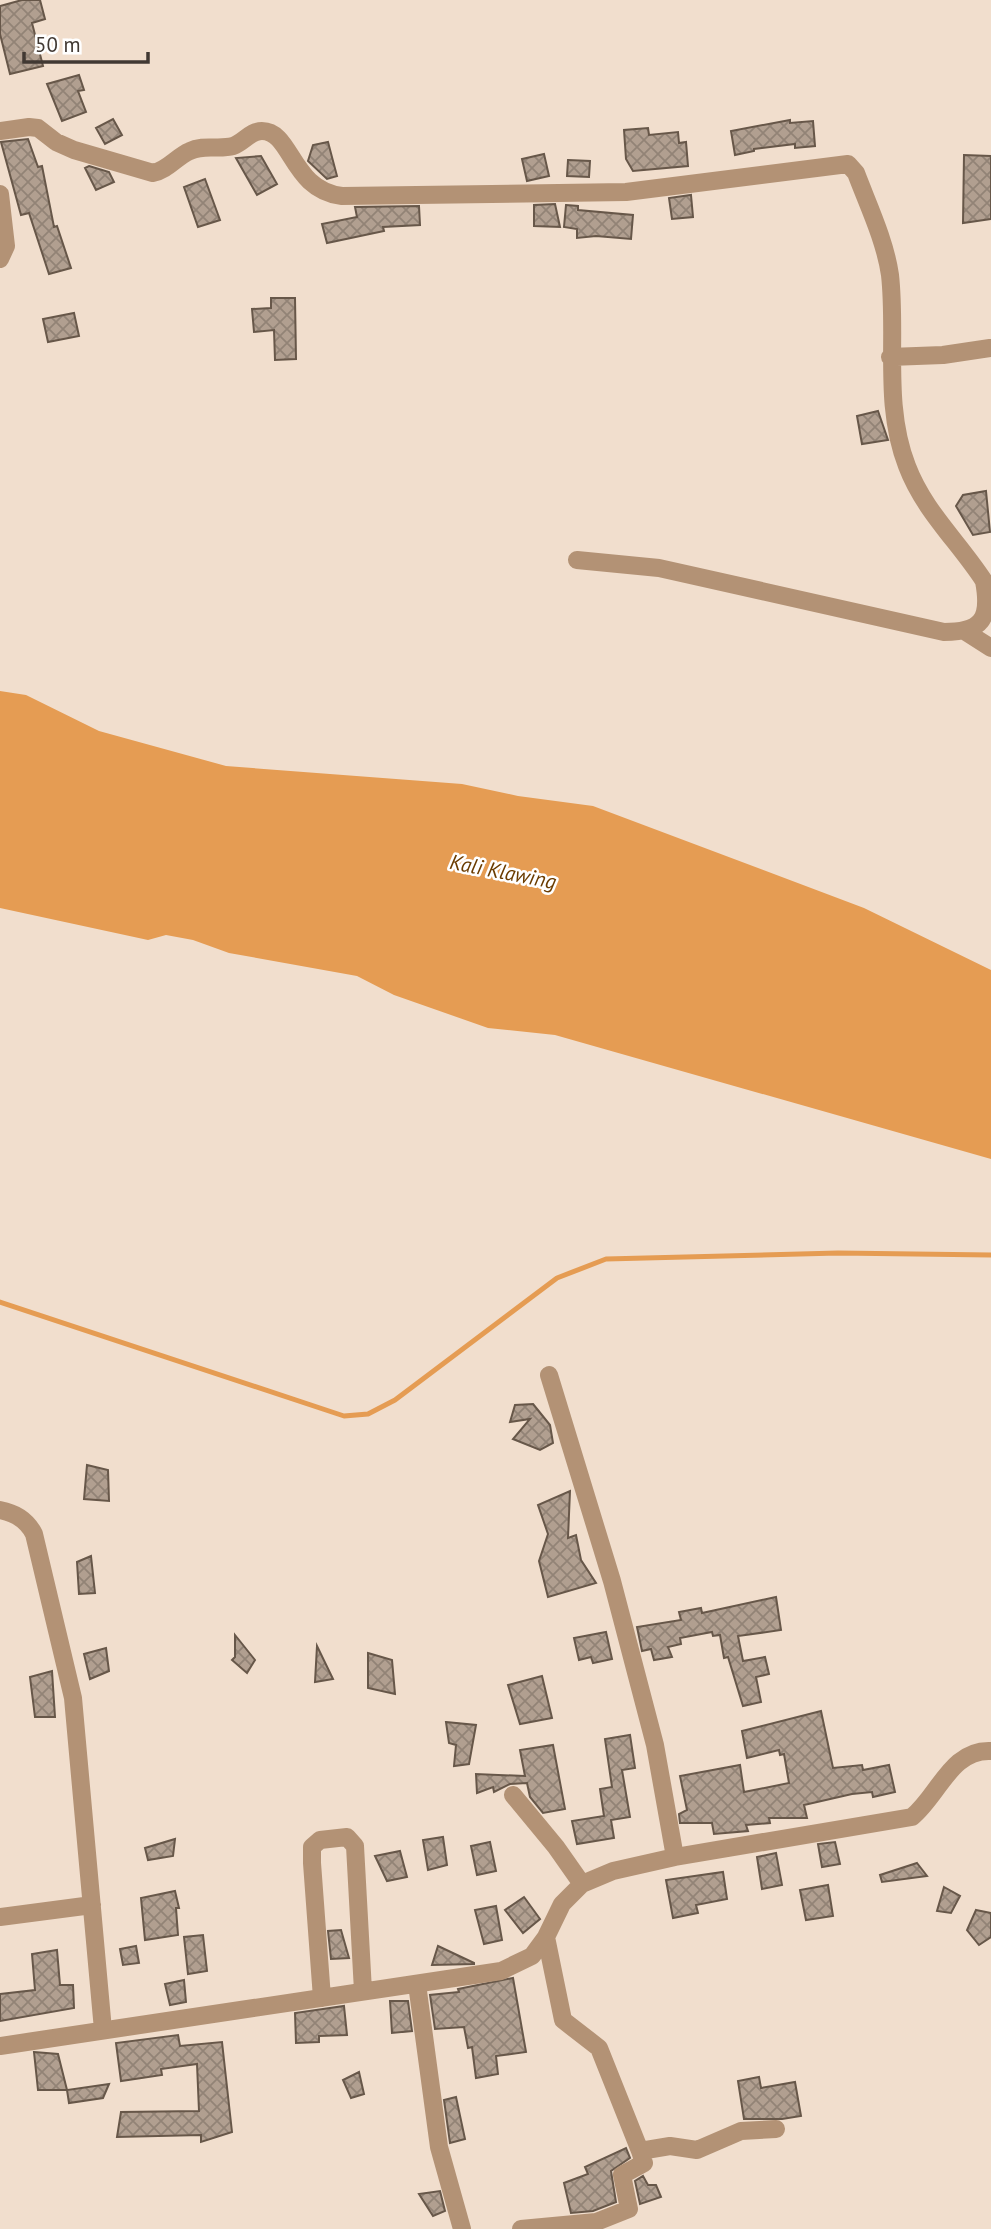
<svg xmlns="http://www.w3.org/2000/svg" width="991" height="2229" font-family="'PT Sans',sans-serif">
<defs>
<pattern id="building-cross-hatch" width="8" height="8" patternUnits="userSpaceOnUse" patternTransform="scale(1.75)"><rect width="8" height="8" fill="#b19f90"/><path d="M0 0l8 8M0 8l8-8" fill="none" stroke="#928376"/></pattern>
</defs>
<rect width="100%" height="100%" fill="#f1decd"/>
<path fill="#e59c53" d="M0,691L26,695L99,731L226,766L462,784L518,796L593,806L864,908L991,970V1159L555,1035L488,1028L394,995L357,976L229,953L193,940L166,935L148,940L0,908Z"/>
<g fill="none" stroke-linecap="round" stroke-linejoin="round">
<path stroke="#e59c53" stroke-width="5" d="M0,1302L344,1416L368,1414L395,1400L557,1278L606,1259L838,1253L991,1255"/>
</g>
<path fill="url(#building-cross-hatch)" stroke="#675749" stroke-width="2" d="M22,0H40L45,19L32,23L43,66L10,74L0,34V6Z
M79,75L84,90L78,91L86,112L62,121L47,84Z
M113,119L122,135L105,144L96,128Z
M790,120V123L813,121L815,146L795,148V144L754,149V151L735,155L731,131Z
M648,128L649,135L678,132L679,143L686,142L688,166L633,171L626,159L624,130Z
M28,139L38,167L42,166L54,227L57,226L71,268L49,274L29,213L21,215L1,142Z
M328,142L337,176L327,179L308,161L313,145Z
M544,154L549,176L527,181L522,159Z
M964,155L991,156V219L963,223Z
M261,156L277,184L257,195L236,158Z
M568,160L590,161L589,177L567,176Z
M89,166L109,172L114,182L96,190L85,168Z
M205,179L220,220L198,227L184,187Z
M691,195L693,217L672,219L669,198Z
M555,204L560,227L534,226V205Z
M566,205L578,206V210L633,215L631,239L596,236L577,238V229L564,227Z
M419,206L420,225L383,227L384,231L327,243L322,224L357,217L355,207Z
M271,298H295L296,359L275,360L274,330L254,332L252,309L271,308Z
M74,313L79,336L48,342L43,319Z
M878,411L888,440L862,444L857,416Z
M986,491L990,532L973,535L956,506L963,495Z
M533,1404L550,1425L553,1443L540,1450L513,1439L530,1419L510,1422L515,1405Z
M87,1465L108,1470L109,1501L84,1499Z
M570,1491L568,1538L576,1535L581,1560L596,1583L548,1597L539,1561L548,1534L538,1505Z
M91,1556L95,1593L79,1594L77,1562Z
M776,1597L781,1630L738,1636L743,1661L765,1657L769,1674L756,1677L761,1702L743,1706L728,1657L724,1658L720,1635L713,1636L712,1632L680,1638L681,1644L668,1647L672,1657L654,1660L651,1649L642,1651L637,1627L681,1620L679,1612L701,1608L702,1613Z
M606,1632L612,1659L593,1663L591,1657L579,1660L574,1638Z
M235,1635L255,1660L247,1673L232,1660L235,1657Z
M317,1646L333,1679L315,1682Z
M106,1648L109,1671L90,1679L84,1654Z
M368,1653L392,1660L395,1694L368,1688Z
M52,1671L55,1717H35L30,1677Z
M542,1676L552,1718L520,1724L508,1685Z
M821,1711L833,1768L862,1765L863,1770L889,1765L895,1792L873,1797L872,1792L852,1794L804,1805L807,1818H769L770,1823L746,1825L748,1831L714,1834L712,1823H680L679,1814L687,1810L680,1776L740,1765L744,1792L789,1783L784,1754L780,1755L779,1750L747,1758L742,1731Z
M446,1722L476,1725L469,1764L454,1766L456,1745L449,1743Z
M630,1735L635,1768L622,1770L630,1817L611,1820L614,1838L577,1844L572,1821L604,1816L600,1789L612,1787L605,1739Z
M553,1745L565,1809L543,1813L530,1797L527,1783L510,1784L494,1792L493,1787L477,1793L476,1774L525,1776L520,1750Z
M443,1837L447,1865L428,1870L423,1840Z
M175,1839L173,1856L148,1860L145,1848Z
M490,1842L496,1871L477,1875L471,1846Z
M835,1842L840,1864L822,1867L818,1844Z
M400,1851L407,1877L387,1881L375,1856Z
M776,1853L782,1885L762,1889L757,1857Z
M917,1863L927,1876L882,1882L880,1875Z
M723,1872L727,1899L696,1905L698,1913L673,1918L666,1880Z
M828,1885L833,1916L806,1920L800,1890Z
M944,1887L960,1896L951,1913L937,1911Z
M175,1891L179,1908H176L178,1935L145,1940L141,1898Z
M524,1897L540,1919L523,1933L505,1910Z
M496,1906L502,1940L484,1944L475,1910Z
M976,1910L991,1913V1937L979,1945L967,1930Z
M341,1930L349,1958L331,1959L328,1931Z
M203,1935L207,1971L188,1974L184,1937Z
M136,1946L139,1963L123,1965L120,1949Z
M438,1946L474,1963V1964L432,1965Z
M57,1950L60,1985H73L74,2008L0,2021V1994L35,1990L32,1954Z
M513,1978L526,2052L496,2056L498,2074L476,2078L472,2047L468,2048L464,2027L435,2029L430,1995L459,1992L458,1989Z
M184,1980L186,2002L170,2005L165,1984Z
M390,2001H408L412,2031L392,2033Z
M344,2006L347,2035L319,2036V2042L296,2043L295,2013Z
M178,2035L180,2046L222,2042L232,2132L201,2142V2135L117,2137L121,2112L199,2111L197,2064L161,2069L162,2075L121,2081L116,2043Z
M34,2052L58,2054L67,2090H38Z
M359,2072L364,2094L351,2098L343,2080Z
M759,2077L761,2088L795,2082L801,2116L782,2119H744L738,2081Z
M109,2084L103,2098L69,2103L67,2090Z
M456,2097L465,2139L450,2143L444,2100Z
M626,2148L630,2158L611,2171L616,2202L593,2211L571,2213L564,2183L588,2174L585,2167Z
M643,2176L648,2185H656L661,2197L640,2204L635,2181Z
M440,2191L445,2211L433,2216L419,2194Z"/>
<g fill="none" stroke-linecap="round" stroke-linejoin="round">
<path stroke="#b39275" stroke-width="18" d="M0,131L29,127L38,128L56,142L74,150L153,173C168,170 176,157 190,151C203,144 219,150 233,146C244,142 250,131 262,131C292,131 291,190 342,196L626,192L848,164L856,173C868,205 885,240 890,275C897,337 883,405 907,466C924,511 958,541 984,581C991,619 982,632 944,632L659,568L577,560
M0,194L6,246L0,259
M890,357L943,355L990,348
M966,632L991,648
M549,1375L612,1581L655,1745L675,1857
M0,1510C16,1513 27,1520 34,1534L73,1698L103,2030
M513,1795L556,1847L582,1884
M0,1917L92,1905
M546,1937L563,2020L599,2048L640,2151
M417,1984L439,2147L462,2229
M322,1998L312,1863V1847L320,1840L347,1837L355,1846L363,1991
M0,2046L501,1971L532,1956L546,1937L562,1904L582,1884L613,1871L675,1857L912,1817C939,1795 951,1749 991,1751
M521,2229L596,2222L629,2209L622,2175L644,2163L640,2151L670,2146L697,2150L741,2131L776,2129"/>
</g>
<g text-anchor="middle" stroke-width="5" stroke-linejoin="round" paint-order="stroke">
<g font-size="21" font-style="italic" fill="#6b3c00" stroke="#fff">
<text transform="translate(503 872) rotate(11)" y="7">Kali Klawing</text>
</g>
</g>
<path d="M24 52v10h124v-10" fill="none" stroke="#413933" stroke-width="3.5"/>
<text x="35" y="52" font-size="21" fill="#413933" stroke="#ffffff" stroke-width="5" paint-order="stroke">50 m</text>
</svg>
